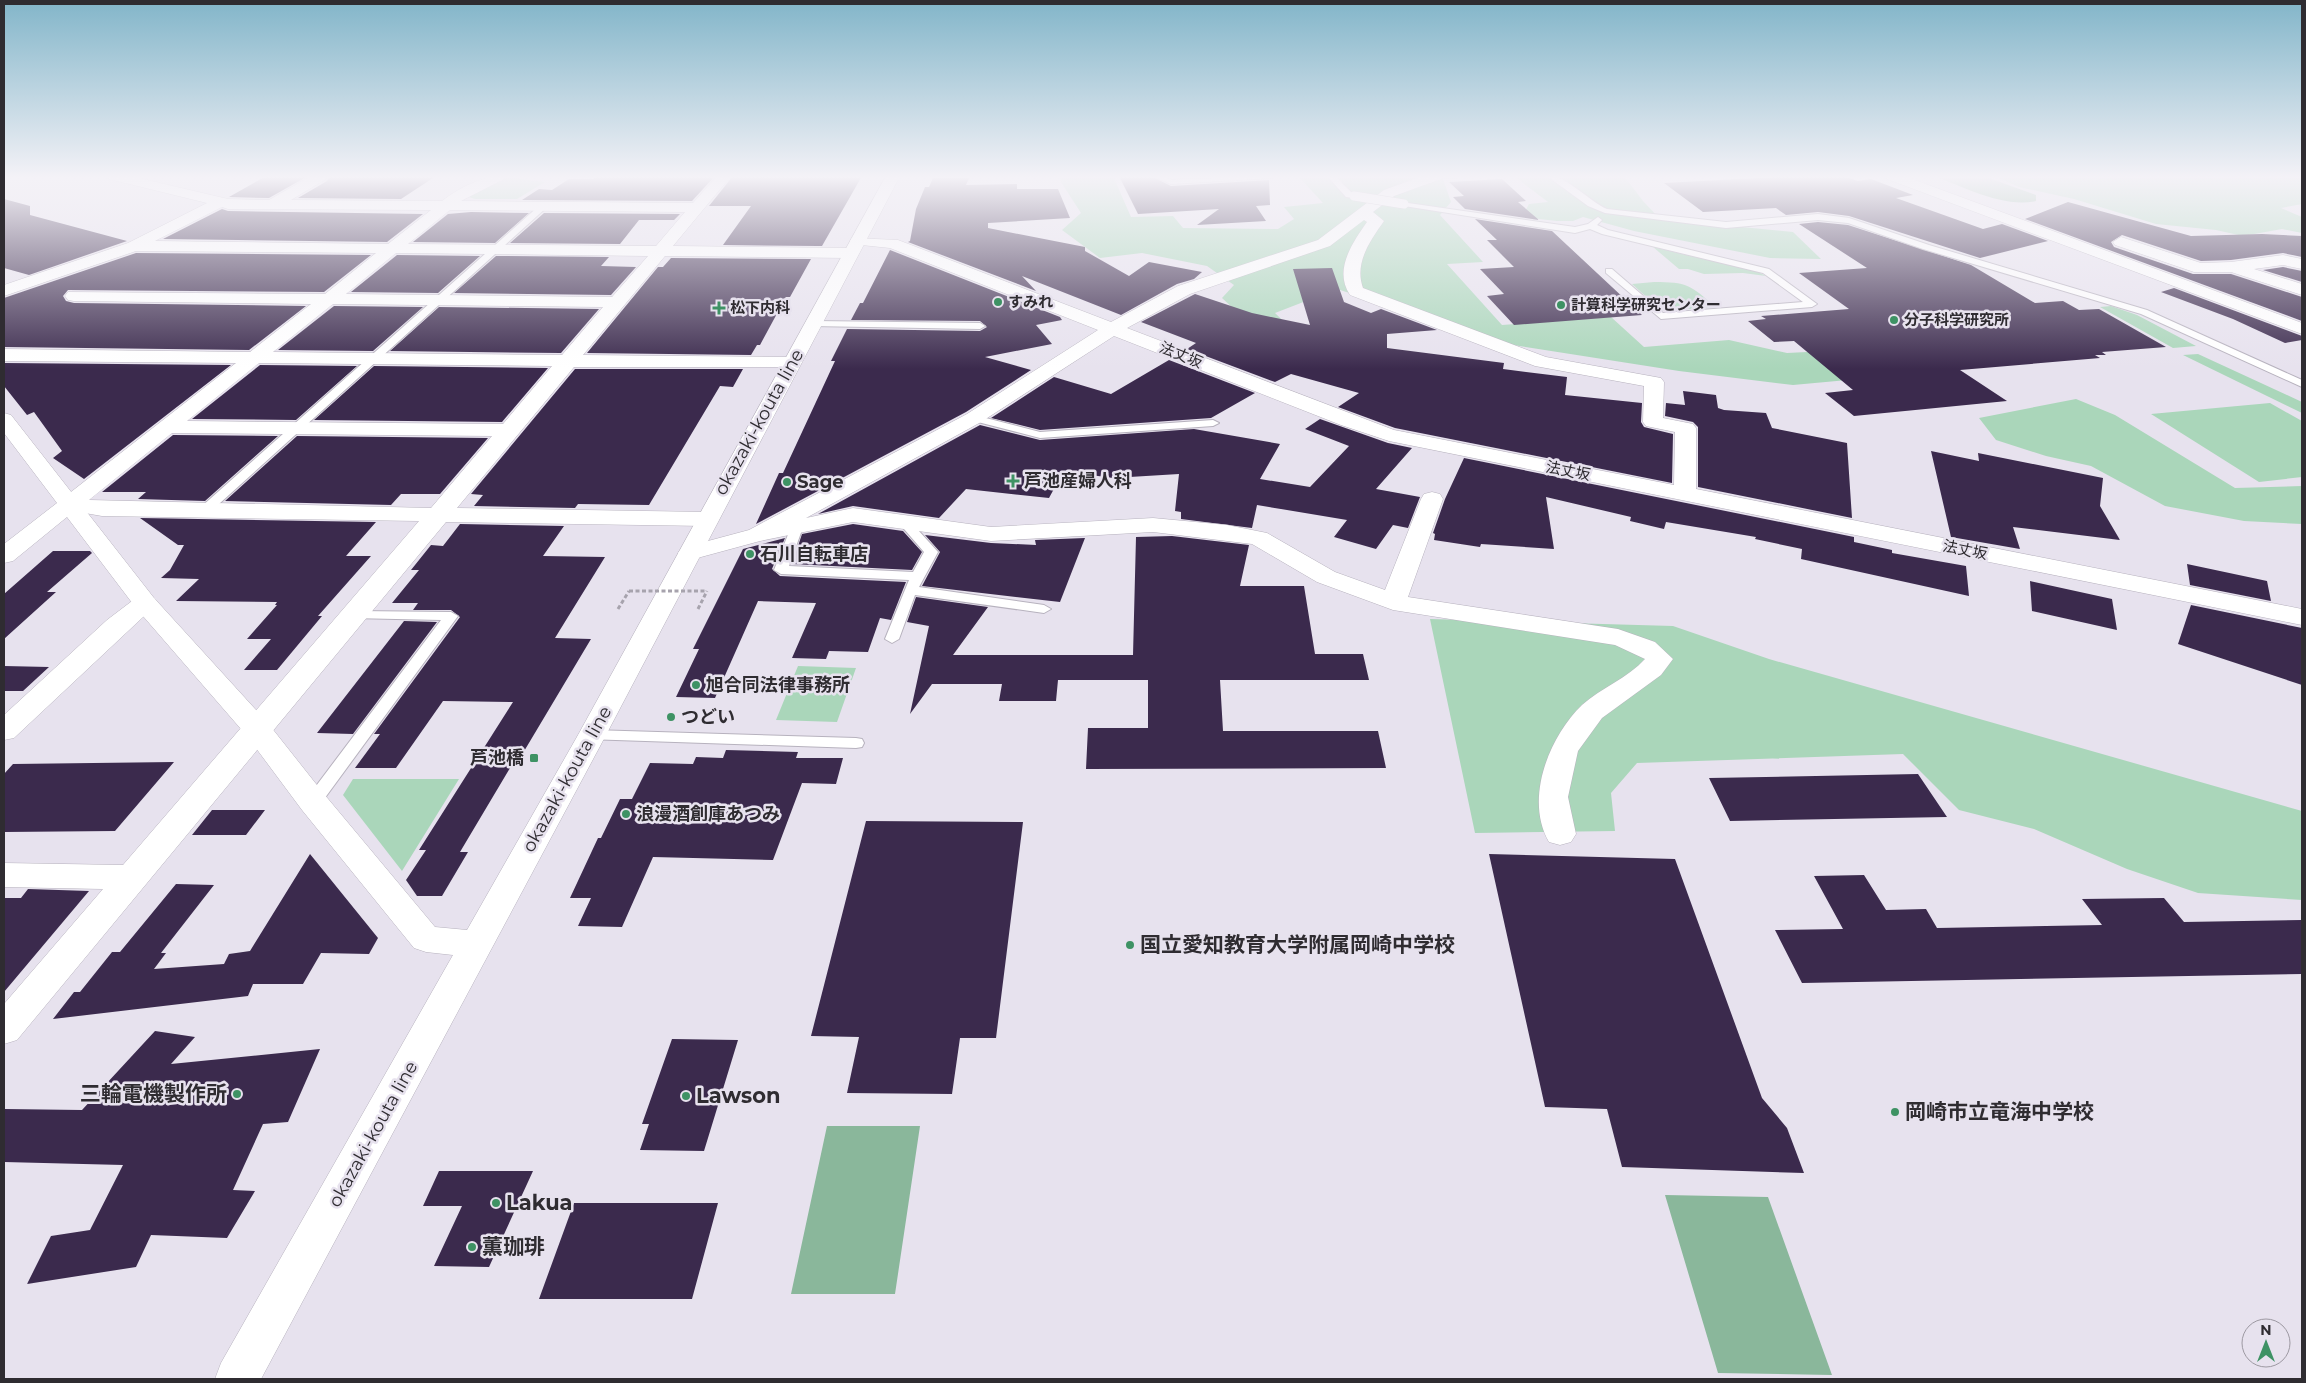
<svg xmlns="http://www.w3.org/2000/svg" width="2306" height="1383" font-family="Montserrat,'Noto Sans JP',sans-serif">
<rect width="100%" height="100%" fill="#e7e2ee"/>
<path fill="#aad6ba" d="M1060,176H1113L1131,217L1173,216L1183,228L1278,229L1294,219L1284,207L1323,203L1298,176H1493L1443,179L1451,202L1440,215L1483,262L1447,264L1502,325L1611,317L1644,347L1729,340L1787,353L1867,349L1902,375L1793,385L1679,371L1507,344L1337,289L1275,313L1312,349L1262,335L1222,298L1234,285L1207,266L1142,253L1100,258L1062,230L1081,213L1061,182Z
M1514,176H1624L1643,201L1660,219L1793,232L1821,259L1770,258L1634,231L1583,217L1573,221H1557L1522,217L1529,204L1548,202Z
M1994,176H2302V204L2281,208L2302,217V233L2282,229L2243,236L2216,230L2156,224L2074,199L2019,187Z
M504,177L545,182L517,199H475L469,197Z
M1653,247L1758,272L1766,276L1743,273L1704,274L1688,269H1679Z
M1654,282C1687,282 1691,285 1715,307L1662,311L1632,284Z
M2111,306L2137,315L2196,346L2173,348L2100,307Z
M2198,354L2302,402V413L2183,355Z
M2076,399L2115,415L2235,488L2302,486V524L2244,521L2165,506L2091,466L2046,456L1996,440L1979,418Z
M2270,403L2302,421V477L2259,482L2151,414Z
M1430,619L1673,626L1769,659L2302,811V900L2198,893L2127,869L2034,829L1959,810L1903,754L1637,763L1611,793L1615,831L1475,833Z
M798,666L856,668L837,722L776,720Z
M353,779H459L402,871L343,795Z"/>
<path fill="#8ab79b" d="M1933,176H1983L2036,195V201C2002,208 1965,187 1933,176Z
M827,1126H920L895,1294H791Z
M1665,1195L1768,1197L1832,1375L1718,1373Z"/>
<path fill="#3b2a4d" d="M266,176H308L269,198L229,197Z
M330,176H436L401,199L298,198L327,181Z
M596,176H715L692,201L522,200L539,189L552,190L569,179H593Z
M733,176H862L822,246H818L723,245L751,206H709Z
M1119,176H1151L1171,186L1269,180L1270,205L1256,206L1266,221L1197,225L1219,209L1138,214Z
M1792,176H1843L1858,181L1871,179L1913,195L1896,198L1983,229L2002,224L2048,241L1980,258L1849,216L1818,212L1786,215L1776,208L1703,212L1664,183Z
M933,178H969L966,185L1017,184V189H1058L1070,218L988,223V228L1085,247V251L1129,276L1149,262L1202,272L1194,279L1177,284L1121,315L1022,276L1036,291L908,242L910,241L916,209L925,187H929Z
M1502,179L1526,201L1518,202L1539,220L1465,209L1453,197L1464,196L1449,182Z
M4,199L30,206V215L127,241L29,275L4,268Z
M2068,202L2191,236L2262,234L2302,236V257L2283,253L2231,260L2201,261L2122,235L2111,242L2114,247L2193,274H2231L2302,297V321L2025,219Z
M222,209L228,211L423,214L387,242L163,239Z
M471,212L529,213L495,243L413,242L448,214Z
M544,213L680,214L674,220H639L620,244L510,243Z
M1475,219L1552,231L1642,315L1514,325L1487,296L1504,294L1480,269L1514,267L1487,240H1497Z
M1818,222L1848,225L1971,265L2035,303L2063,301L2079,310L2099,309L2166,347L2102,352L2106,355H2095L2100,358L1960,370L2007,401L1854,416L1825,393L1853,390L1794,341L1774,342L1748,321L1766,319L1761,316L1849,309L1799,273L1867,268L1799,224Z
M890,250L1060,317L1062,320L1036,325L1052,344L985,357L1031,370L966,412L756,524L779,473H783L835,361H831L847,329L980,331L987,327L980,321L851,320L860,303H863Z
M136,253L371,255L324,292L68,290L63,296L66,301L74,303L306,306L249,350L4,347V298Z
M397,255L480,256L438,293L351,292Z
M496,256L609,257L601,266L636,267L611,295L454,293Z
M671,258L811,259L790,297H786L760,345H757L751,355L587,353L658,267H663Z
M2283,267L2302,271V282L2263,270Z
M1332,268L1344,302L1371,313L1381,309L1437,330L1387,334V348L1504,363L1503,369L1567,377L1565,395L1642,403L1641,422L1644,427L1673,434L1672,483L1395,428L1338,407L1359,393L1291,374L1275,382L1187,349L1196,343L1141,322L1195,294L1252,313L1310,325L1293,269Z
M2174,288L2302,336V340L2285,343L2233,319L2161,292Z
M334,306L423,307L373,351L278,350Z
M439,307L599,309L561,353L390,351Z
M1169,360L1255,393L1211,418L1040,430L991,418L1054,377L1111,394Z
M4,363L231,365L84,479L53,458L62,451L34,412L27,415L4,386Z
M260,365L357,366L296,420L192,419Z
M374,366L548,368L502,422L314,420Z
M575,369H743L733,387L720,386L649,505L578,504L575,508L474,506L483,495L471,494Z
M1683,391L1716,395L1718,408L1724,410L1766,413L1772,428L1847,443L1852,518L1698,487V427L1693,422L1665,416L1666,403L1685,405Z
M1320,419L1388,443L1412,448L1376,489L1420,497L1408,528L1393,525L1376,549L1334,537L1347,520L1257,505L1252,528L1181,519V512L1175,511L1179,474L1113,478L1068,472L1066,475L1062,474L1049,498L966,489L939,518L853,506L818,514L980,425L1040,440L1194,429L1280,444L1260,479L1310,487L1349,446L1305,429Z
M173,435L278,436L205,501L138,499L146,492H102Z
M297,436L488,438L440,494H401L391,505L225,501Z
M1931,451L1979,461L1978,453L2103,478L2100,506L2120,540L2013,527L2020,549L1951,537Z
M1464,458L1854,537V542L1892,550V553L1966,566L1969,596L1801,559L1802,549L1755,539L1756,537L1666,522L1664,529L1630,521L1631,517L1546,497L1554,549L1481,544L1480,547L1434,540L1435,534L1433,533L1445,499Z
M140,518L376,522L346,556H371L318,616H322L277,670H244L271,639H247L277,605H275L277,602L176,601L199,579L161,578L170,570L184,545H178Z
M460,524L564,526L543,556L605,557L555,638L591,639L517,763H513L460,852H468L442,896H417L406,880L426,850H419L513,702L443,701L396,768H355L380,734H374L460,617L451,610H413L418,603H392L419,570H411L431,545L443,546Z
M853,524L903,531L922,552L912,570L792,564L802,534Z
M925,535L991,543L1036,545L1035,540L1085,538L1060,602L922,586L940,552Z
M1172,536L1249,545L1240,586H1304L1315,654H1363L1369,680H1220L1223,731H1378L1386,768L1086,769L1088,728H1148V680H1058L1056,701H999L1002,684H932L910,714L929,626L907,622L916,597L988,607L953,655H1133L1136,537Z
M785,538L772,569L780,576L906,582L891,620L880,618L868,652L829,651L826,659L792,658L816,603L758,601L715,698L676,697L699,649H693L743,549Z
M53,551H90L92,553L47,592H56L4,639V594Z
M2187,564L2267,581L2271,601L2190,585Z
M2030,581L2112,599L2117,630L2032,611Z
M2191,605L2302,628V685L2178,644Z
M404,621L437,622L353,734L317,733Z
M4,666L49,667L23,691H4Z
M726,750L798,752L796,758H843L836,784L802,783L773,860L653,857L622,927L578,926L591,898H570L598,838H601L620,799H632L650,763L693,764L696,757L723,758Z
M174,762L115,831L4,832V774L13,764Z
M1918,774L1947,817L1730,821L1709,778Z
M212,810H265L246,835H192Z
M866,821L1023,822L996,1038H960L952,1094L847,1093L859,1037L811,1036Z
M310,854L378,938L369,954L321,953L303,984H253L248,996L53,1019L74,992H80L112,952H120L176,884L214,885L161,953H166L154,969L224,964L229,954L250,951Z
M1489,854L1675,859L1762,1098L1787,1128L1804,1173L1622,1167L1607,1109L1545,1107Z
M1864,875L1886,910L1926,909L1937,928L2102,925L2082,899L2164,898L2184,922L2302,920V974L1802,983L1775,930L1843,929L1814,876Z
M28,889L89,891L4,992V898H21Z
M155,1031L195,1037L171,1064L320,1049L288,1122L263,1124L233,1190L255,1191L227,1238L151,1235L136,1267L27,1284L51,1236L90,1230L123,1165L4,1162V1109L82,1110Z
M672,1039L738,1040L704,1151L640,1150L649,1124H642Z
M439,1171H533L489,1267L434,1266L462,1206H423Z
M574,1203H718L692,1299H539Z"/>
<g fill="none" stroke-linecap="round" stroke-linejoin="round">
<defs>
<path id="lane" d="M1153,176H1163L1172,180L1275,176L1271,178L1171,184Z
M1327,176H1335L1352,193L1358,196L1354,198L1346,197Z
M1547,176C1565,174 1589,201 1607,209L1726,222L1818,214L1849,218L1929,245L2147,310L2302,380V387L2141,314L1923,249L1848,223L1818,220L1726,228L1605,213L1588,206Z
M1401,202L1575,227L1588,224L1598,217L1602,220L1597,225L1608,230L1769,269L1817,304L1812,307L1661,319L1606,273V269H1612L1663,313L1803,302L1763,273L1602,234L1590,229L1575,233L1404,206L1400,204Z
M540,205L547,207L209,513H201L199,510L201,507Z
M814,321L980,323L985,326L980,329L811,326V322Z
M974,415L1040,432L1213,420L1219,423L1213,426L1040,438L970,420V416Z
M904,518L908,519L938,552L919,587L1044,605L1051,609L1044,613L915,595L899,639L892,643L885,639L909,580L781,574L774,570L791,527L797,523L803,527L789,566L913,572L924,552L898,522Z
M356,611L451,612L458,616L319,806H307L305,802L307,798L441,620L351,618L349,615L351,612Z
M592,730L856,738L862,739L864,743L862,747L856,748L586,739L584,735L586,731Z"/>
<path id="street" d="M107,176H130L228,199L269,200L311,176H328L326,179L291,200L442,201C462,186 482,176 506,176L504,179L461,201L693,203L717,176H731L673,246L850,248L858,253L850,258L665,256L583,355L791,357L798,359L801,363L798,367H574L457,508L707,512L715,514L719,519L715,524L707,526L446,522L17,1040L4,1044V1004L103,889L4,887V863L123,865L419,521L102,516L62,509L59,504L62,499L236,363L4,361V349L250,352L311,304L74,301L68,300L65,296L68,292L325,294L376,253L136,251L4,296V285L128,243L207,203L109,179ZM222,207L228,209L431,210L388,244L155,241ZM450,210L685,212L656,246L408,244ZM396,253L648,256L612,297L346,294ZM333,304L603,307L562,355L273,352ZM259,363L552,366L503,424L187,421ZM172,433L492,436L431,508L89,500Z
M1423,176H1443L1441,179L1394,196L1373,212L1384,221C1370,241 1354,263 1363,288L1546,357L1661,378L1664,382L1663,418L1693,424L1696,428V489L2302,609V625L1389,441L1341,425L1114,336L981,422L806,518L853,508L991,527L1153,518L1227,525L1267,533L1335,572L1385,590L1421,499L1424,494L1432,492L1440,494L1443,499L1408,597L1618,629L1655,642L1673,659L1661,675L1602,718L1578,751L1568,797L1576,834L1571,842L1560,845L1549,842C1524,799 1549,737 1582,705C1601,688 1628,678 1645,659L1615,645L1393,610L1317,582L1252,544L1153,532L991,541L853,522L760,541L690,560L682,558L678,553L682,548L749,530L967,414L1098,330L890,248L852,244L850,241L852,238L898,240L1111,322L1178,286L1318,240L1384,190ZM1364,220L1367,222C1353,242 1333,270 1350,295L1535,366L1644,386L1643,422L1646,426L1675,432L1674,485L1394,430L1127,328L1190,294L1330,246Z
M1885,176H1904L2302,323V334L1887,179Z
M2121,237L2201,263L2231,262L2283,255L2302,259V269L2283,265L2254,269L2302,284V295L2231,272H2194L2115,245L2113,242Z
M145,595L154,598L158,603L14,738L4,740V715L107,620L136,598Z"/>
<path id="secondary" d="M886,176H900L606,735L261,1379H215L221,1363L453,955L426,952L414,948L302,810L247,736L136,608L67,517L13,561L4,563V544L57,503L4,433V413L11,415L154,598L267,722L324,794L435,927L467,930L578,735Z"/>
</defs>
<use href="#lane" stroke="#b7b2be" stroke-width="2"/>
<use href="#street" stroke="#b7b2be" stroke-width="1"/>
<use href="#secondary" stroke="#b7b2be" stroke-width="1"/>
<path stroke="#a7a3ad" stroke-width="3" stroke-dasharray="4 2.5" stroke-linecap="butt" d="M618,609L629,591
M698,609L707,591"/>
<use href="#lane" fill="#fff" fill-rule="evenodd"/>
<use href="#street" fill="#fff" fill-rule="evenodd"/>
<use href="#secondary" fill="#fff" fill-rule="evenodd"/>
<defs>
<path id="lane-bridge" d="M1354,196L1404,204"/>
</defs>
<use href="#lane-bridge" stroke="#b7b2be" stroke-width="10" stroke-linecap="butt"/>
<path stroke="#a7a3ad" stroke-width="3" stroke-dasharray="4 2.5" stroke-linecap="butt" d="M629,591H707"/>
<use href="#lane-bridge" stroke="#fff" stroke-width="9"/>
</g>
<linearGradient id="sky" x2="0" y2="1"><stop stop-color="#82b5c9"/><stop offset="0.48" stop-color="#f4f2f7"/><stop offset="1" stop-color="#f4f2f7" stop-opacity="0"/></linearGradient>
<rect width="2306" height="369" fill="url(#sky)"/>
<g fill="#3e9264" stroke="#e7e2ee" stroke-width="2">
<circle cx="998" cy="302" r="5"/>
<circle cx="1561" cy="305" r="5"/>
<path d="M716.5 300.5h5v5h5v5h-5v5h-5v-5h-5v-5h5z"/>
<circle cx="1894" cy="320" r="5"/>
<path d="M1010.5 473.5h5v5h5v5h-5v5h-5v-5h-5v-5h5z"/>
<circle cx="787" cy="482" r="5"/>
<circle cx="750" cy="554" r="5"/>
<circle cx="696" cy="685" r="5"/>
<circle cx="671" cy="717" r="5"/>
<rect x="529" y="753" width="10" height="10" rx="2.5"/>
<circle cx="626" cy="814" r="5"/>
<circle cx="1130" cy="945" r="5"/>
<circle cx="237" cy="1094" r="5"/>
<circle cx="686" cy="1096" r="5"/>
<circle cx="1895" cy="1112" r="5"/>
<circle cx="496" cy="1203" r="5"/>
<circle cx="472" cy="1247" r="5"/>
</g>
<g text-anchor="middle" stroke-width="5" stroke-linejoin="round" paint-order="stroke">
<g font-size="15" font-weight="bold" fill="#2f2c31" stroke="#e7e2ee" text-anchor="start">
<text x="1008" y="307">すみれ</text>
<text x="1571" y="310">計算科学研究センター</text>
<text x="730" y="313">松下内科</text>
<text x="1904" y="325">分子科学研究所</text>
</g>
<g font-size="15" fill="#2f2c31" stroke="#e7e2ee">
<text transform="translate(1181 355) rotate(22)" y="5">法丈坂</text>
<text transform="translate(1568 471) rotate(11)" y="5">法丈坂</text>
<text transform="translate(1965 550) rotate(11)" y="5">法丈坂</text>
</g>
<g font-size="18" fill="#2f2c31" stroke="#e7e2ee">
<text transform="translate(759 422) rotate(-61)" y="6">okazaki-kouta line</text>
<text transform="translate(567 779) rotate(-61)" y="6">okazaki-kouta line</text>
<text transform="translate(373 1134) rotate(-61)" y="6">okazaki-kouta line</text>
</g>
<g font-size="18" font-weight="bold" fill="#2f2c31" stroke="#e7e2ee" text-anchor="start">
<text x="1024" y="487">芦池産婦人科</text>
<text x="797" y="488">Sage</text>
<text x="760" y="560">石川自転車店</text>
<text x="706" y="691">旭合同法律事務所</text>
<text x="681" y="723">つどい</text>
<text x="524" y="764" text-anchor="end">芦池橋</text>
<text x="636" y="820">浪漫酒創庫あつみ</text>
</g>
<g font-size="21" font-weight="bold" fill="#2f2c31" stroke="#e7e2ee" text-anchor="start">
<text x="1140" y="952">国立愛知教育大学附属岡崎中学校</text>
<text x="227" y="1101" text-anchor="end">三輪電機製作所</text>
<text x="696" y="1103">Lawson</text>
<text x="1905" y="1119">岡崎市立竜海中学校</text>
<text x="506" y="1210">Lakua</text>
<text x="482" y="1254">薫珈琲</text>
</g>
</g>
<rect width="2306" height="1383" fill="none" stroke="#2f2c31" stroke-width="10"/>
<g transform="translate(2266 1343)"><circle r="24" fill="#e7e2ee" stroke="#9d99a2"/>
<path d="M0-4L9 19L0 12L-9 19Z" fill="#3e9264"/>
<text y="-8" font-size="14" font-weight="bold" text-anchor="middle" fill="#2f2c31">N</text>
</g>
</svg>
